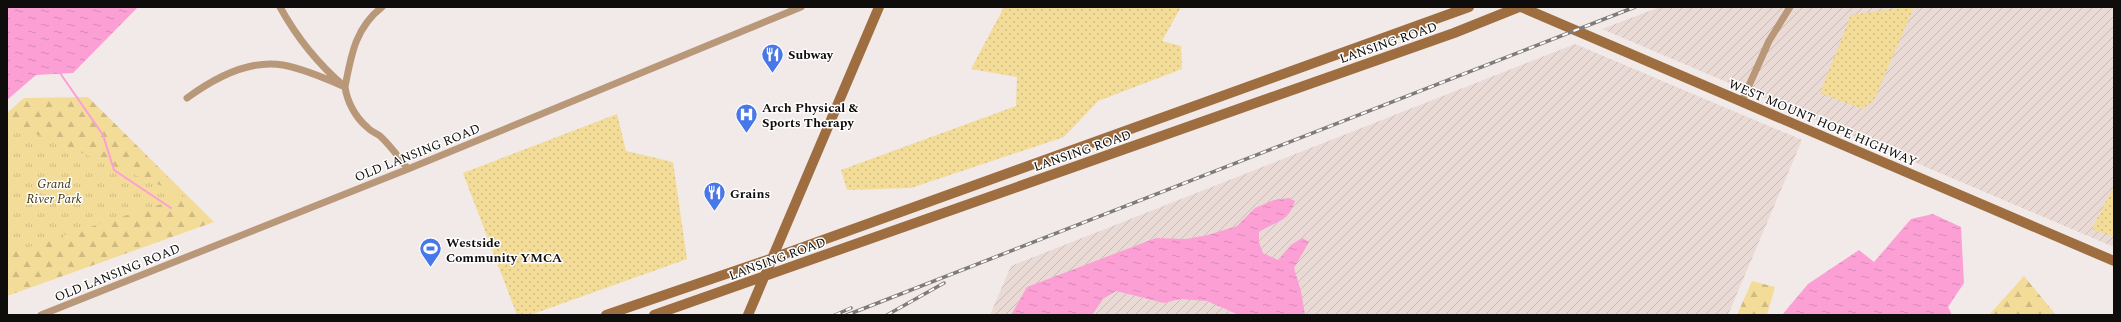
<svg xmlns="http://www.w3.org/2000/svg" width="2121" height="322" font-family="Spectral,serif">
<defs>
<pattern id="industrial-furrows" width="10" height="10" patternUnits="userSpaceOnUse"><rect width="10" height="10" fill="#eadad5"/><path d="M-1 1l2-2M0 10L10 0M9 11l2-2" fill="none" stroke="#c8bab6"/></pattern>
<pattern id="grass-dots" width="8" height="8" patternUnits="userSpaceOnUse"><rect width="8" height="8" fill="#f3db98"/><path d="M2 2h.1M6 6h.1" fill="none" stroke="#cfbb82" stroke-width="1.8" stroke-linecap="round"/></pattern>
<pattern id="forest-firs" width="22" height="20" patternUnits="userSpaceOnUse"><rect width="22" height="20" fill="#f3db98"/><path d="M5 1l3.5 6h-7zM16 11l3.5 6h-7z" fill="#cfbb82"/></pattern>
<pattern id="park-tufts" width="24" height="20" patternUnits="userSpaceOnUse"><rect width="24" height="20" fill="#f3db98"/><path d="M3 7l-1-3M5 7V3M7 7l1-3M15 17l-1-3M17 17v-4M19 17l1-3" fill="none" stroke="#cfbb82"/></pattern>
<pattern id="water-ripples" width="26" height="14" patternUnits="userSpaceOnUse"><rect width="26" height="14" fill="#fc9fd5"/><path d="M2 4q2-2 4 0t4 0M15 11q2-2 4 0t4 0" fill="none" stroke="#d788b6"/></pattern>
</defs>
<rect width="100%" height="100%" fill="#f2eae8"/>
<path fill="url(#industrial-furrows)" d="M1660,7H2114V247L1602,29Z
M1575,44L1802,140L1728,315H990L1011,266Z"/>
<path fill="url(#grass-dots)" d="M1004,7H1181L1162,41L1181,46L1182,69L1098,101L1064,137L911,188L847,190L841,170L1016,106L1017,77L971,69Z
M1907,7H1914L1874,100L1863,109L1820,93L1851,15Z
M617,114L626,151L673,162L687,259L530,315H517L463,173Z
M2112,190L2114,191V237L2092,229Z"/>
<path fill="url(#forest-firs)" d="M88,97L214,222L7,296V113L24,98Z
M2024,276L2056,315H1989Z
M1752,281L1775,287L1767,315H1737Z"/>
<path fill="url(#park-tufts)" d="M7,122L186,196L7,254Z"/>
<path fill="url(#water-ripples)" d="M7,7H138L73,73L36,75L7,100Z
M1289,198L1295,201C1287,224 1277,220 1259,232V242L1263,253L1278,260L1291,245L1302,238L1309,242L1294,268L1301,291L1305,315H1239L1207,301L1180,299L1164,303L1116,291L1103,299L1092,315H1011L1027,287L1156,238L1186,239L1208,235L1237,226L1255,208L1274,200Z
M1933,214L1961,227L1964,283L1948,307L1952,315H1782L1808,284L1859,250L1874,262L1911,219Z"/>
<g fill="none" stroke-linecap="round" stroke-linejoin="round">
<path stroke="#fc9fd5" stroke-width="2" d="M60,73L103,135L114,170L171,208"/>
<path stroke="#b9987a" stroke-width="7" d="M280,7C297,38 318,64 345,87C347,101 355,117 367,127C370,131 376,133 380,136C391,146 399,158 408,169
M187,98C213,79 249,59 283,65C304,69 325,78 345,87C351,56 355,28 382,7
M1742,101L1769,41L1790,7
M41,315L408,169L801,7"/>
<path stroke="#9e6e40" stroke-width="10" d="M1521,7L2114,261
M606,315L773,258L1469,7
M654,315L1454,33L1519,7
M748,315L879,7"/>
<defs>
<path id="rail" d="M835,315L851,308
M847,315L1635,7
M887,315L944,283"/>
</defs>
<use href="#rail" stroke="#7f7b79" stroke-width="3.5"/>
<use href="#rail" stroke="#fff" stroke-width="2" stroke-dasharray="6" stroke-linecap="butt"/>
</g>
<defs>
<symbol id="restaurant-pin" viewBox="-11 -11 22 30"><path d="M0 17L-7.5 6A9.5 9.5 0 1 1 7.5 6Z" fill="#4777e8" stroke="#fff"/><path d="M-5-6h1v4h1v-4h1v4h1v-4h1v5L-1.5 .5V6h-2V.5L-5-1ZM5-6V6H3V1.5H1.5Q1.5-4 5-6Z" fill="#fff"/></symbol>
<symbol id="hospital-pin" viewBox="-11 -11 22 30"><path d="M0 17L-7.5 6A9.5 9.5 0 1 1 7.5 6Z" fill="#4777e8" stroke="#fff"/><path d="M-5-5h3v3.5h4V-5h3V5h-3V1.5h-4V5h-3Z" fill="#fff"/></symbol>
<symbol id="stadium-pin" viewBox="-11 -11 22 30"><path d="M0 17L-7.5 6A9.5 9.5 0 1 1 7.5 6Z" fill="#4777e8" stroke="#fff"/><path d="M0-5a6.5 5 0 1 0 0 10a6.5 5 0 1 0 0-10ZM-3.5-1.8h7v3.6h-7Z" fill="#fff"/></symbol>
</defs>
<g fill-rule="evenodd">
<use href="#restaurant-pin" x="760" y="42" width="25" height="34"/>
<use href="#hospital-pin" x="734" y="102" width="25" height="34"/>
<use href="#restaurant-pin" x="702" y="180" width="25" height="34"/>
<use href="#stadium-pin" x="418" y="236" width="25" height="34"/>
</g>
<g text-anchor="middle" stroke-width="3" stroke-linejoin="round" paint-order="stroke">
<g font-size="13" fill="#0f0d0c" stroke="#fff">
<text transform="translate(1388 42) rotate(-19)" y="5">LANSING ROAD</text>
<text transform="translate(1823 122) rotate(23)" y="5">WEST MOUNT HOPE HIGHWAY</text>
<text transform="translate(1082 150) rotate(-19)" y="5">LANSING ROAD</text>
<text transform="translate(417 152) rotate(-22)" y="5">OLD LANSING ROAD</text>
<text transform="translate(777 258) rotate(-20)" y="5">LANSING ROAD</text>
<text transform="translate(117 272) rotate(-22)" y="5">OLD LANSING ROAD</text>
</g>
<g font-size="13" font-weight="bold" fill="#0f0d0c" stroke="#fff" text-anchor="start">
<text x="788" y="59">Subway</text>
<text x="762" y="112">Arch Physical &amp;<tspan x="762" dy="15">Sports Therapy</tspan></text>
<text x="730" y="198">Grains</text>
<text x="446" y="247">Westside<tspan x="446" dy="15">Community YMCA</tspan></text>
</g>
<g font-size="13" font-style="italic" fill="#45370a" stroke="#fff">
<text x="54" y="188">Grand<tspan x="54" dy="15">River Park</tspan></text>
</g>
</g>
<rect width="2121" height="322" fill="none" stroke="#0f0d0c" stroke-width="16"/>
</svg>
